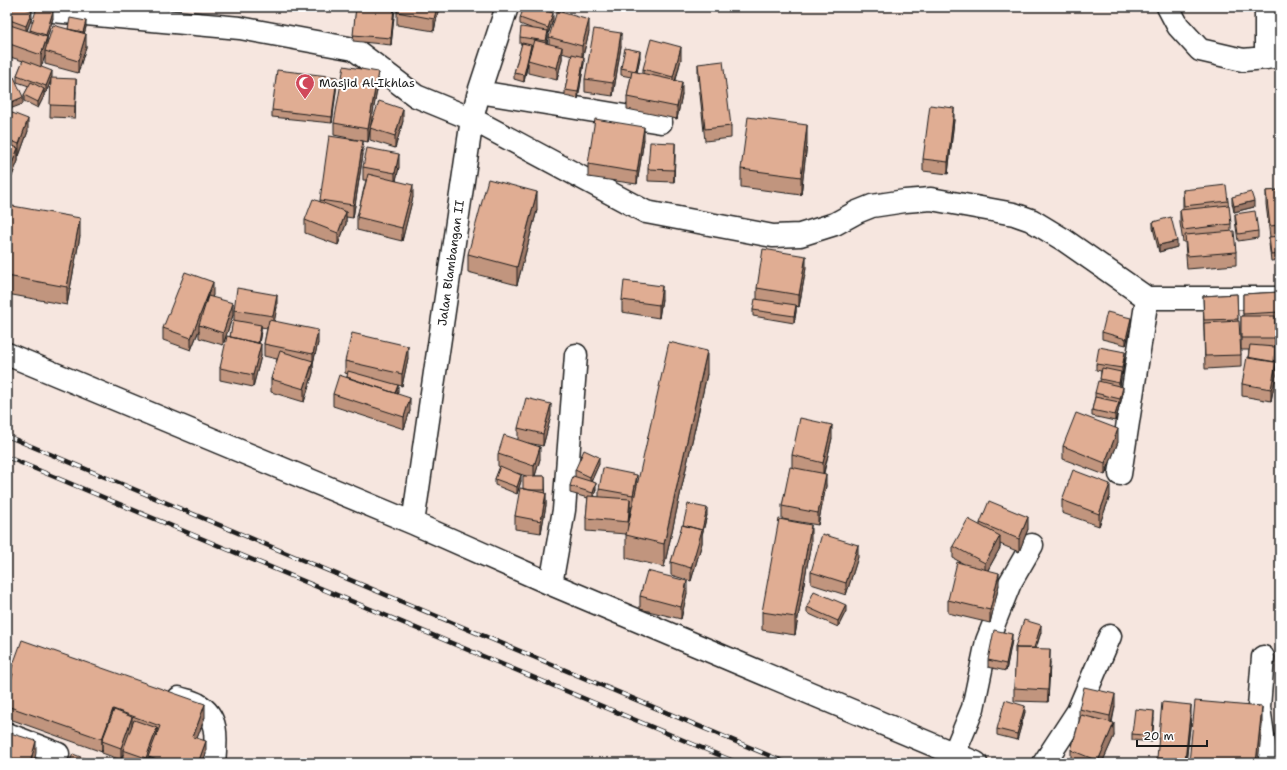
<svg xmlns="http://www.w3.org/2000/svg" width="1287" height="770" font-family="'Shantell Sans',sans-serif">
<rect width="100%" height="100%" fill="#f6e6df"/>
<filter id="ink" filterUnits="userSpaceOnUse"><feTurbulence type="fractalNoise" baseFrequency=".025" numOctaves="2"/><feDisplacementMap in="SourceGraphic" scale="8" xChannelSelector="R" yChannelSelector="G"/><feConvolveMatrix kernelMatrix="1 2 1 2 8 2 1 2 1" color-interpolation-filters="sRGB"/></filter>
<g filter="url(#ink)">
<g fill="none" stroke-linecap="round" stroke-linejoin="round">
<defs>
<path id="minor" d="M9,7L240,28L354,49L416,96L472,119L646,212L773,236L800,235L835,224L857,212L872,206L905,201L931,199L1014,214L1031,220L1064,240L1147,298H1280
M1168,7L1178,26L1200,50L1243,60L1266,58L1280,56
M1266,7V58
M479,92L661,122
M7,354L413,523L551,584L976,763
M1120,474L1147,298
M413,523L472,119L479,92L507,7
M551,584L564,510L576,355
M1263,657L1259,707L1267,763
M179,698C185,700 192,701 197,704C220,717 216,741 214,763
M7,734L58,754
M954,754L973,708L987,641L1010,583L1032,545
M1044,763L1078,711L1110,636"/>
</defs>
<use href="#minor" stroke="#1c1c1c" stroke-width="25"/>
<use href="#minor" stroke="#fff" stroke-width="22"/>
<defs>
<path id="rail" d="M7,436L787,763
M7,457L738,763"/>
</defs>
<use href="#rail" stroke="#1c1c1c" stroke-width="4.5"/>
<use href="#rail" stroke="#fff" stroke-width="3" stroke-dasharray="9" stroke-linecap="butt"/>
</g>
<path fill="#c1957e" stroke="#1c1c1c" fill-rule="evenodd" d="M7,7L32,17L27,31L30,32V30L53,18L47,38V44L68,29L86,27L84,34L86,47L78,73L45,64V56L41,67L52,77L51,78L76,91L75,118L50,117L51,80L46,93L44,92V96L38,108L24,101V95L29,86L17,82V75L23,61L7,56V35L10,27L7,26Z
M134,7H160V9Z
M356,7H395L391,45L353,41Z
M398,7H439L434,31L397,25V12Z
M520,18L553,20L548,34L547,43L549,44V37L589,32L583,56L584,63L578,99L565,96V90L572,56L562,53V59L557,80L528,73V63L524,82L514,79V73L522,44H520V37L533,29L520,24Z
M621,46L613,96L585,92V79Z
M640,57L637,72L643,74V69L681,59L676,80L682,94L677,119L627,109V97L631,77L621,75V68Z
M698,64L731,126V138L705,141L698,76Z
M337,83L332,123L272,117V110Z
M378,84L370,128L403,121L395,148L370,140V128L368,142L334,135V123Z
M7,111L28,131L19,156L18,155V161L8,186H7Z
M954,120L948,174L923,171V159Z
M644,139L637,184L588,177V164Z
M807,143L801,195L741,187V169Z
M363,154L353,218L346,217V224L338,245L305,233V220L320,202V200Z
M675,155L674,182L648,181V169Z
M363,167H399L396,180L413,197L402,241L357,230V217L366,180H363Z
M1183,190L1228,201L1231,224V231L1236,252V265L1187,269L1185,242H1183L1180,223V210H1183Z
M1280,190V260L1271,261L1269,243V237H1270L1266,204V191Z
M1232,197L1254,207L1234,212L1232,203Z
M7,205L80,236L67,305L7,294Z
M537,210L517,285L468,272V254Z
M1235,214L1258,231V238L1238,241L1235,220Z
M1153,222L1177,247L1159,252L1153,228Z
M806,268L799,307L796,306V312L794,323L753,316V310L757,300V288Z
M1280,292V325H1275V350L1274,362L1276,375L1271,401L1242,396V384L1248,358L1249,350H1241V316H1243V294Z
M1237,294L1238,321L1241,355V367L1205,369L1203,296Z
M213,295L212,297L233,315L223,345L199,338V330L191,350L163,340V328Z
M662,299L659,318L622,312V300Z
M277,307L274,321L318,343L313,363V373L304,402L271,392V379L277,359L264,356V344L267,328L261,327V331L259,343L261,356L253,387L220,380V368L230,337L234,320V310Z
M1131,325L1126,345L1102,339V332Z
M408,358L402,386L398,385L397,394L410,411L404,429L333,406V394L347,377L348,374L345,373V361Z
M1125,358L1122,375H1121V379L1120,386L1123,393L1120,405H1119V408L1115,421L1092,416V410L1095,397V393L1100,382L1101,371L1096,370V364Z
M707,374L664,567L626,558V534L586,531V518L588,498L570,493V486L575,477V470L599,464L591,482L596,489L594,496L599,497V489L637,485ZM630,507H632L629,521L630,511Z
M551,416L543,446L528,443L540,459L535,476H545L546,505L541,533L515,529V516L523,489L526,476L517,473L521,481L517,494L495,485V479L500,467L498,466V454L518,439V428Z
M832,438L824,473L826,486L818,525L782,519V506L792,468V455Z
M1118,442L1105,475L1063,459V446Z
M1110,496L1099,526L1062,513V500Z
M707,515L702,535V543L691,581L671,575V562L683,525Z
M980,523L1028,529L1019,552L1000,544V548L988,570L999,585L990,623L948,613V600L964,564L953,558V546L980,525Z
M811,543L795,635L762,630V612Z
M858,557L846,595L811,584V572Z
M687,593L681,619L640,609V596Z
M807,607L846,611L838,627L807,613Z
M1041,632L1036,649L1050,662L1048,702L1014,701V688L1016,653H1015V647Z
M1012,640L1006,671L988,667V660Z
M10,673L205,717L197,738L206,754L202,763H123V754L121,760L102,753V750V752L7,718V691L10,682Z
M1115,706L1112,723L1114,736L1102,763H1073L1071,762V750L1079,721V709Z
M1025,712L1017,740L997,735V729Z
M1154,718L1152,742L1132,740V734Z
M1191,718L1186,763H1157V758Z"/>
<path fill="#9d7967" stroke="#1c1c1c" d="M394,7H395L391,45V38Z
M437,7H439L434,31V19Z
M32,11V17L26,33V26Z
M53,11V18L47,38V50L45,51V56L41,67V55L46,41V35Z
M553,13V20L548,34V38L546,48V41L548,33V28Z
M589,20V32L582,59V46Z
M86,21V27L83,38V32Z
M621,33V46L613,96V83Z
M86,34V47L78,73V61Z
M531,45V51L528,60L524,82V75Z
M562,47V59L557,80V68Z
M681,47V59L673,89V77Z
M640,51V57L636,78V71Z
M584,57V63L578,99V92Z
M52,71V77L46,93V86Z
M378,72V84L368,142V129Z
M337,77V83L332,123V117Z
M76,79V91L75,118V106Z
M682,82V94L677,119V107Z
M44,89V96L38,108V102Z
M23,97V104L7,110V104Z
M954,108V120L948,174V162Z
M403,109V121L395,148V136Z
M28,119V131L19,156V144Z
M807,125V143L801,195V177Z
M644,127V139L637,184V172Z
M363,141V154L353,218V205Z
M675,143V155L674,182V170Z
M18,148V161L8,186V174Z
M399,154V167L395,185V173Z
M413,185V197L402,241V228Z
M537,192V210L517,285V267Z
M1254,201V207L1234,212V206Z
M346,212V224L338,245V233Z
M80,218V236L67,305V287Z
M1177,241V247L1159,252V245Z
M806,256V268L799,307V295Z
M213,282V295L200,326L199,325V330L191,350V338Z
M662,286V299L659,318V305Z
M277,295V307L273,329V316Z
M233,303V315L223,345V333Z
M796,305V312L794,323V316Z
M1131,318V325L1126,345V339Z
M261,325V331L258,349V343Z
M318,330V343L313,363V373L304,402V389L313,363V354Z
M261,344V356L253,387V375Z
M408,346V358L402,386V374Z
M707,351V374L664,567V544Z
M1125,352V358L1122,375V368Z
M1276,362V375L1271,401V389Z
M1121,372V379L1119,389V383Z
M398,385V392L395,401V395Z
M1123,387V393L1120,405V399Z
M410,398V411L404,429V417Z
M1119,402V408L1115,421V415Z
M551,404V416L543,446V434Z
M832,425V438L823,475V463Z
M1118,429V442L1105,475V463Z
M540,447V459L534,479V466Z
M599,457V464L590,484V477Z
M826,474V486L818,525V513Z
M521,475V481L517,494V487Z
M637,475V488L633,508V495Z
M596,483V489L593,500V493Z
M1110,484V496L1099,526V514Z
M546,493V505L541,533V521Z
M630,499V511L628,534V522Z
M707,508V515L702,535V543L691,581V568Z
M1028,517V529L1019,552V539Z
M811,525V543L795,635V617Z
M1000,536V548L985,575V563Z
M858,545V557L846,595V583Z
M999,573V585L990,623V610Z
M687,581V593L681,619V607Z
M846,605V611L838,627V621Z
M1041,625V632L1032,659V652Z
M1012,634V640L1006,671V664Z
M1050,649V662L1048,702V690Z
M1115,694V706L1110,729V716Z
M205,704V717L193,749V737Z
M1191,705V718L1186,763H1185Z
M1025,706V712L1017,740V734Z
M1262,707V725L1258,763H1256Z
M113,709V721L102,741V752V739Z
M1154,711V718L1152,742V736Z
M132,717V730L123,750V754L121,760V748Z
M1114,723V736L1102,763H1098V761Z
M157,728V740L148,757V763H146V758Z
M36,741V753L34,763H30Z
M206,741V754L202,763H198Z"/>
<path fill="#e0ad93" stroke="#1c1c1c" d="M7,7H22L32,11L26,26L7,19Z
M37,7L53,11L46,35L30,30Z
M356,7H394L391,38L353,35Z
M398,7H437L434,19L397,12Z
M524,7H536L553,13L548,28L520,18Z
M557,11L589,20L582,46L549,37Z
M70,18L86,21L83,32L68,29Z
M10,25L47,37L41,55L7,43V35Z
M53,25L86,34L78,61L45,51Z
M521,27L548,31L546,41L520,37Z
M594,29L621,33L613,83L585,79Z
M651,39L681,47L673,77L643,69Z
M534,40L562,47L557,68L528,60Z
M522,43L531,45L524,75L514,73Z
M625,48L640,51L636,71L621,68Z
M572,54L584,57L578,92L565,90Z
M23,60L52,71L46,86L17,75Z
M723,61L731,126L705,129L698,64Z
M344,66L378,72L368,129L334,123Z
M277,70L337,77L332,117L272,110Z
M632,71L682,82L677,107L627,97Z
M14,77L23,97L7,104V81Z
M51,78L76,79L75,106L50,105Z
M31,82L44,89L38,102L24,95Z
M379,101L403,109L395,136L370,128Z
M930,105L954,108L948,162L923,159Z
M7,111L28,119L19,144L7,139Z
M748,117L807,125L801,177L741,169Z
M595,119L644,127L637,172L588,164Z
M329,136L363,141L353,205L320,200Z
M650,142L675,143L674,170L648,169Z
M7,144L18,148L8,174H7Z
M367,148L399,154L395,173L363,167Z
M368,174L413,185L402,228L357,217Z
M488,179L537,192L517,267L468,254Z
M1226,185L1228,201L1184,206L1183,190Z
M1280,190V225L1270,226L1266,191Z
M1251,192L1254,201L1234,206L1232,197Z
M313,199L346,212L338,233L305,220Z
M7,205L80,218L67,287L7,276Z
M1229,205L1231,224L1183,230L1180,210Z
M1255,211L1258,231L1238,234L1235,214Z
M1171,217L1177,241L1159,245L1153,222Z
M1234,231L1236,252L1187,256L1185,235Z
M1280,236V254L1271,255L1269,237Z
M763,249L806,256L799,295L757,288Z
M185,272L213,282L191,338L163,328Z
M624,281L662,286L659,305L622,300Z
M237,288L277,295L273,316L234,310Z
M1280,292V312L1243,314V294Z
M1237,294L1238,319L1204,320L1203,296Z
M208,296L233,303L223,333L199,325Z
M755,299L796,305L794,316L753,310Z
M1107,312L1131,318L1126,339L1102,332Z
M1241,316H1275V338H1241Z
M233,320L261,325L258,343L230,337Z
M269,320L318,330L313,354L264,344Z
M1239,321L1241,355L1205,356L1204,323Z
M352,333L408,346L402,374L345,361Z
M227,336L261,344L253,375L220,368Z
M669,342L707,351L664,544L626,535Z
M1250,345L1275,347L1274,362L1248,358Z
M1099,347L1125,352L1122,368L1096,364Z
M280,351L313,361L304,389L271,379Z
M1247,357L1276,362L1271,389L1242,384Z
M1279,357H1280V371Z
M1102,368L1121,372L1119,383L1100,379Z
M348,371L398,385L395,393L347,377Z
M339,375L410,398L404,417L333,394Z
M1098,381L1123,387L1120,399L1095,393Z
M1095,397L1119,402L1115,415L1092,410Z
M526,398L551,404L543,434L518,428Z
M1076,413L1118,429L1105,463L1063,446Z
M800,418L832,425L823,463L792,455Z
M504,435L540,447L534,466L498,454Z
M584,450L599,457L590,477L575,470Z
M500,466L521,475L517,487L495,479Z
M790,467L826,474L818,513L782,506Z
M603,468L637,475L633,495L599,489Z
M1073,470L1110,484L1099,514L1062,500Z
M523,476H545V490H530L523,489Z
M573,476L596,483L593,493L570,486Z
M520,488L546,493L541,521L515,516Z
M588,496L630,499L628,522L586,518Z
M989,501L1028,517L1019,539L980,523Z
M688,504L707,508L702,530L683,525Z
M779,519L811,525L795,617L762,612Z
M968,519L1000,536L985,563L953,546Z
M682,525L702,530L691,568L671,562Z
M822,534L858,545L846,583L811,572Z
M957,562L999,573L990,610L948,600Z
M647,571L687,581L681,607L640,596Z
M814,591L846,605L838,621L807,607Z
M1024,620L1041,625L1034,648H1018L1015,647Z
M994,630L1012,634L1006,664L988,660Z
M22,640L205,704L193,737L206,741L198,763H167L148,757L160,726L113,709L102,739L7,706V691L13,674L10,673Z
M1016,648L1050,649L1048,690L1014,688Z
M1084,687L1115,694L1110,716L1079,709Z
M1005,700L1025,706L1017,734L997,729Z
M1195,701L1262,707L1256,763H1189Z
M1162,702L1191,705L1185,761L1157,758Z
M1135,709L1154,711L1152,736L1132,734Z
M114,710L132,717L121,748L102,741Z
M1081,715L1114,723L1098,761L1071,750Z
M134,720L157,728L146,758L123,750Z
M7,732L36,741L30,763H7Z
M73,754L96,763H69Z"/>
</g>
<defs>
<symbol id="mosque-pin" viewBox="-11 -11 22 30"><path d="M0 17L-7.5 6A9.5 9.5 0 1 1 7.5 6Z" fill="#d1495b" stroke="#fff"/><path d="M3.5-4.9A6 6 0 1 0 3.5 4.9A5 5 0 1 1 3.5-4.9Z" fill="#fff"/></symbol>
</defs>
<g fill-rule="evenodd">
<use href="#mosque-pin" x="294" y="72" width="22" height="30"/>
</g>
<g text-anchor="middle" stroke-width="4" stroke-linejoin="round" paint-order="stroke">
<g font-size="12" fill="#1c1c1c" stroke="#fff" text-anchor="start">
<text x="319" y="87">Masjid Al-Ikhlas</text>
</g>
<g font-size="12" fill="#1c1c1c" stroke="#fff">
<text transform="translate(451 263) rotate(-82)" y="4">Jalan Blambangan II</text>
</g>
</g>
<rect width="1287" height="770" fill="none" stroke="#fff" stroke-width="24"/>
<rect x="12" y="12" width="1263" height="746" fill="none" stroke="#1c1c1c" stroke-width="1.5" filter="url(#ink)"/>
<path d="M1137 740v6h70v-6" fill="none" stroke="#1c1c1c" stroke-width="2"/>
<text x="1143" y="740" font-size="12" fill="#1c1c1c" stroke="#ffffff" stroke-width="3" paint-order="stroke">20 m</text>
</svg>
